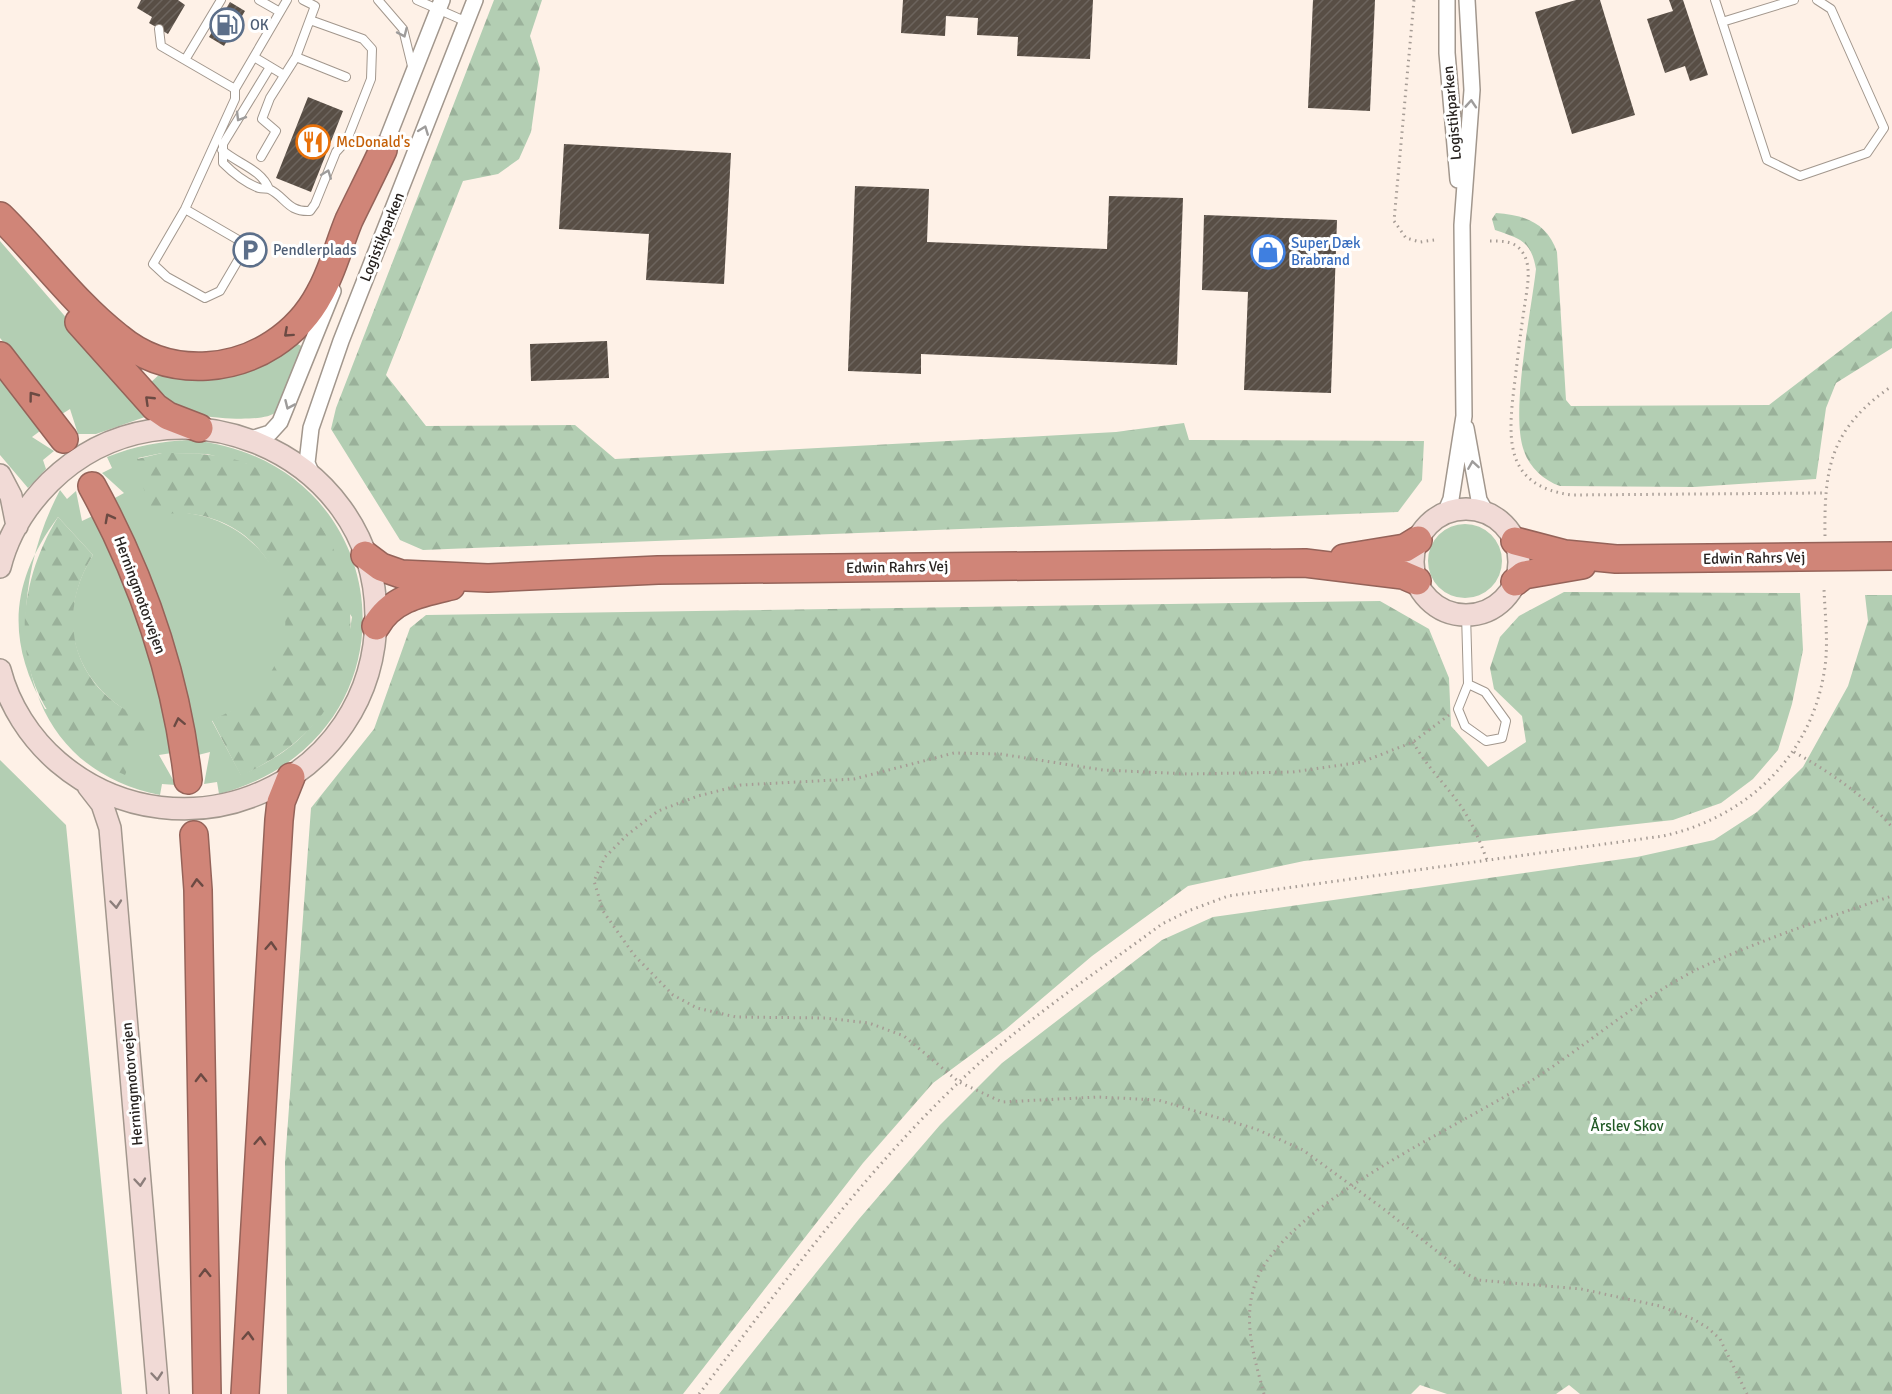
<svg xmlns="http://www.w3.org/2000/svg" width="1892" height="1394" font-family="Signika,sans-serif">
<defs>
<pattern id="forest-firs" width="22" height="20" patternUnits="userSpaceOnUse" patternTransform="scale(1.5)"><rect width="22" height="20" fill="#b3ceb3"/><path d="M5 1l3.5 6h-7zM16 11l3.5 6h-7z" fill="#9ab19a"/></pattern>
<pattern id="building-hatch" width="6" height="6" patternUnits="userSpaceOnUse" patternTransform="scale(1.5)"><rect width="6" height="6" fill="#584e45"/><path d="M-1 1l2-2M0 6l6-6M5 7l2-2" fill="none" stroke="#6c645d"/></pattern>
</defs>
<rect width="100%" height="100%" fill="#fef1e7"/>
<path fill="#b3ceb3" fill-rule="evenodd" d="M0,241L145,409V417L96,434H78L70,409L62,414L0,338Z
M296,343L303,347C298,361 284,403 276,412C263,425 185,417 172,407C163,401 156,391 149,384L162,372Z
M0,365L48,425L32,437L54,451L43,460L46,469L28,488L0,455Z
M191,440C403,462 426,739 219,794L217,782L204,784L210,752L198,755C182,665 155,580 113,499L124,493L102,473L112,468L107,457C135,446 161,441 191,440ZM162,453L207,454L247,464L352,617C340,697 318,742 241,775L212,721C228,713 243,707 255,694C329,619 267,509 167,512L138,458Z
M60,490L67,499L76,491L82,521L99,513L124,568L178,752L159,755L176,785L162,784L160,795C10,765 0,603 60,490ZM58,517L93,555C55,616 71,679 133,715L45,709C6,640 10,582 58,517Z
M1428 561a37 37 0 1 1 74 0a37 37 0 1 1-74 0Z
M0,760L66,825L122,1394H0Z"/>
<path fill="url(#forest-firs)" d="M494,0H542L530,36L540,68L531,132L519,159L498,174L463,181L386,375L426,426L575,425L615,459L1116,432L1184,423L1189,440L1424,441L1422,480L1398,512L423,550L400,540L331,429L336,408Z
M1496,213C1525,215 1547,223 1557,252L1566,400L1571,406L1769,405L1892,311V348L1836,383L1826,408L1816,479L1694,487L1560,486C1543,480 1528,466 1523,448C1511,409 1531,313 1536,269C1531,241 1521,239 1495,230L1492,219Z
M162,453C191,453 221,453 248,464C341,506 382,627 323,713C302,742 272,761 241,776L212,720C341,669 287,489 150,516L137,459Z
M58,517L93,555C52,621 76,694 149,721L125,775C15,727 0,612 58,517Z
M1564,592L1800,593L1803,650L1792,704L1778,750L1753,779L1721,803L1673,820L1304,861L1188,886L1092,956L1006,1029L933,1083L863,1163L683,1394H287L285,1162L311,808L374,729L410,628L426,615L1380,601L1429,629L1449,678L1451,726L1488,767L1526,742L1522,716L1494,689L1490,668L1500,637L1519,616Z
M1865,595H1892V1394H1580L1569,1385L1556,1394H1447L1420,1385L1411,1394H719L859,1219L940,1125L1002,1063L1162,940L1213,917L1637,857L1714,840L1757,812L1803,767L1848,686L1868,621Z"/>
<path fill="url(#building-hatch)" d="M141,0H178L185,5L168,34L149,23L152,17L137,8Z
M903,0H1093L1090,59L1017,56L1018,37L977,35L978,18L946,16L945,36L901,33Z
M1313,0H1375L1370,111L1308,108Z
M1576,0H1600L1635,115L1572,134L1535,12Z
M1669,0H1683L1708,75L1690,81L1685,66L1665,73L1647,19L1673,11Z
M230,2L245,11L224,46L209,37Z
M308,97L343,111L311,192L276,178Z
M564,144L731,153L724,284L646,280L649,234L559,229Z
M855,186L929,189L927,242L1107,249L1109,196L1183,198L1177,365L921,354V374L848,371Z
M1204,215L1337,220L1331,393L1244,390L1248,292L1202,290Z
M607,341L609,378L531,381L530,344Z"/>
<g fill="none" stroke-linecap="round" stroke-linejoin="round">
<defs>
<path id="lane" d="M221,0L185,60L235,89L287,0
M259,0L280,12
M378,0L403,29L412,66
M417,0L467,22
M1715,0L1767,160L1800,176L1867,153L1884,128L1831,9L1817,0
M1722,22L1794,0
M159,29L161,46L185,60
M254,57L284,75
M296,57L346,77
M270,67L223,144V163C233,173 245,183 259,188C262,189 266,188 269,189C286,197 287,212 310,211L315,204L336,152L347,140L371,79L372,49L363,39L310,20
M222,150C238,164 261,169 269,189
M261,157L276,131L262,119L270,98L296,57L315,6L303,0
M185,209L247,245L220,291L205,298L167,277L153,264L185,209L235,99V89
M1466,614L1468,684L1458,709L1465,726L1486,741L1502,738L1506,721L1485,692L1468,684"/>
<path id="street" d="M1447,0V53L1458,180
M381,155L442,0
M1466,428L1479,500L1486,512
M251,439L270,433L280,422L333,291
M313,477L307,463L311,428L341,341L475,0
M1445,513L1451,499L1464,416L1462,225L1472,90L1467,0"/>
<path id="secondary" d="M0,475L11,496L17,526
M1413 562a53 53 0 1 1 106 0a53 53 0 1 1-106 0Z
M0,567C8,535 27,505 50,482C168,366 375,449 376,616C376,783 183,868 58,762C30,738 9,705 0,670
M88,786L102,804L110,828L158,1394"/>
<path id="highway" d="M0,216C40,255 74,303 118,337C143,358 174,368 207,366C255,363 298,335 320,293C333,270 339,244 349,220C360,197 372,174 383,150
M79,322L155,407L168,416L199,428
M0,356L64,439
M92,486C142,577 176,676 188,780
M1515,541L1565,554L1616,559L1892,556
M365,555L381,567L401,574L488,578L658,570L1305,563L1403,575L1417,581
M1344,558L1405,548L1418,540
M1515,582L1524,575L1582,565
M376,626C392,598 421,593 451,586
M194,835L198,890L207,1394
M245,1394L279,820L281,802L291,777"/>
</defs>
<use href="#lane" stroke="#a2978d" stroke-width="10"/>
<use href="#street" stroke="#a2978d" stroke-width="18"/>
<use href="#secondary" stroke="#a2978d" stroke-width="24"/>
<use href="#highway" stroke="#956359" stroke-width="30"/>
<path stroke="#a69c95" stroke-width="3" stroke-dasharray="1.5 4.5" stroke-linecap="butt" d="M1414,0L1394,221L1406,238L1420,242L1434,240
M1490,241C1503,241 1516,241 1523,253C1532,267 1527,288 1525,303C1521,329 1518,354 1515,380C1508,436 1502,486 1572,495L1824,493
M1825,536C1824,466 1831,428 1892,386
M1449,715L1413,742L1362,762L1293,772L1188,774L1103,770L1000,754L954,753L854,779L741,785L698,796L658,811L627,835L605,857L594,881L603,911L634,955L673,995L697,1008L736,1017L825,1018L869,1023L904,1036L959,1082L1002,1102L1098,1097L1158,1100L1256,1129L1303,1150L1385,1210L1463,1272L1478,1280L1581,1289L1660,1306L1693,1319L1708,1328L1720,1339L1747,1394
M1413,742C1425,764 1443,782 1458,802C1471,820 1479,839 1487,860
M1794,752C1830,772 1865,796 1892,827
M699,1394C781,1287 860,1177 958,1083C1019,1024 1093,975 1162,924L1188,911L1228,896L1663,836C1745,818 1810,758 1824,673C1829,646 1825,616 1824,589
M1264,1394C1254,1356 1241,1318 1257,1279C1290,1201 1461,1126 1534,1079C1590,1043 1641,997 1700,968C1758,941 1831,916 1892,896"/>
<use href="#lane" stroke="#fff" stroke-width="8"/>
<use href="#street" stroke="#fff" stroke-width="15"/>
<use href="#secondary" stroke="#f1dad6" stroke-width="21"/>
<use href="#highway" stroke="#d08578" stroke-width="27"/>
</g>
<defs><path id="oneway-chevron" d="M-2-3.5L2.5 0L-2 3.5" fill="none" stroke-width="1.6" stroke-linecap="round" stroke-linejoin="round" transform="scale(1.5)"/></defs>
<g stroke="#9e9c9b">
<use href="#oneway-chevron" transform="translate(403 33) rotate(66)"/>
<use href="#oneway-chevron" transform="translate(1471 104) rotate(-86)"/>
<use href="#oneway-chevron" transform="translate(240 117) rotate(121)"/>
<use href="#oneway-chevron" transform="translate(424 130) rotate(-69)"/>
<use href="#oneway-chevron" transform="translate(327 174) rotate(-69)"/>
<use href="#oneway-chevron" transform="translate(289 405) rotate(114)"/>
<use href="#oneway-chevron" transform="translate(1473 465) rotate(-99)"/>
</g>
<g stroke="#6b4a43">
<use href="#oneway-chevron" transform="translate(288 333) rotate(138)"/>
<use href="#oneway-chevron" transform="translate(33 396) rotate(-127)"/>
<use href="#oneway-chevron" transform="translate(149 400) rotate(-136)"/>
<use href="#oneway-chevron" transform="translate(109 518) rotate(-118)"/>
<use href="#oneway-chevron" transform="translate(179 722) rotate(-102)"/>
<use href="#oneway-chevron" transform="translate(197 883) rotate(-94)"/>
<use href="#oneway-chevron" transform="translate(271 946) rotate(-87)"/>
<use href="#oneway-chevron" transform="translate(201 1078) rotate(-91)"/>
<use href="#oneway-chevron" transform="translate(260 1141) rotate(-87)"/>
<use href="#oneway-chevron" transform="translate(205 1273) rotate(-91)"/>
<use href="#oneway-chevron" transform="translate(248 1336) rotate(-87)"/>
</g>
<g stroke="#8c7e7b">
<use href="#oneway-chevron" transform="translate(116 904) rotate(85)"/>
<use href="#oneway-chevron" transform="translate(140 1182) rotate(85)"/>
<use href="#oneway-chevron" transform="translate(157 1376) rotate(85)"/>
</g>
<defs>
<symbol id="fuel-ring" viewBox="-11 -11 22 22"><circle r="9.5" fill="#fff" stroke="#5c6f8a" stroke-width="1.5"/><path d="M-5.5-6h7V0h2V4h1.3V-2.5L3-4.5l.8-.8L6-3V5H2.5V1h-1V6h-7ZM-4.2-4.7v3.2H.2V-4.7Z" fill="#5c6f8a"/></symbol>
<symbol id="restaurant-ring" viewBox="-11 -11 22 22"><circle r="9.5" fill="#fff" stroke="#e8710a" stroke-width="1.5"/><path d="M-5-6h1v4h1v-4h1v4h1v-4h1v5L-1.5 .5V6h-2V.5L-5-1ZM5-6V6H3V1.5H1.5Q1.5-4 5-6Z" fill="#e8710a"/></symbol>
<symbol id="parking-ring" viewBox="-11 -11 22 22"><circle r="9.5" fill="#fff" stroke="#5c6f8a" stroke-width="1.5"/><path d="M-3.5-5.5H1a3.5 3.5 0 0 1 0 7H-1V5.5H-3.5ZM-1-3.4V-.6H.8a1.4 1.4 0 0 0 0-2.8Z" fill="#5c6f8a"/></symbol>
<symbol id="shop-ring" viewBox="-11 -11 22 22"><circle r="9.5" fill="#fff" stroke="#3f7fe0" stroke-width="1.5"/><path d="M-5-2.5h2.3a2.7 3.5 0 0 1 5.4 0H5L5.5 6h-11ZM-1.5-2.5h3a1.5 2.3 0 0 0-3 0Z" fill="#3f7fe0"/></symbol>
</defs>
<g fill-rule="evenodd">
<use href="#fuel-ring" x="208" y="6" width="38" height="38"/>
<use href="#restaurant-ring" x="294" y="123" width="38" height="38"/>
<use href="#parking-ring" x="231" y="231" width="38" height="38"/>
<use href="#shop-ring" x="1249" y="233" width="38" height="38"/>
</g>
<g text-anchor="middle" stroke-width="6" stroke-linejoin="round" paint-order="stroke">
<g font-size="15" fill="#4e5e75" stroke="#fff" text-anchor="start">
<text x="250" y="30">OK</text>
<text x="273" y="255">Pendlerplads</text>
</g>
<g font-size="15" fill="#282320" stroke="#fff">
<text transform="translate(1452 113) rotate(-95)" y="5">Logistikparken</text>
<text transform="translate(382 237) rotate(-68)" y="5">Logistikparken</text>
<text transform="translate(1754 558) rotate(-1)" y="5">Edwin Rahrs Vej</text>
<text transform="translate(897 567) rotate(-1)" y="5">Edwin Rahrs Vej</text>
<text transform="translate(140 595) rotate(70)" y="5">Herningmotorvejen</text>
<text transform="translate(132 1084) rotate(-95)" y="5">Herningmotorvejen</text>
</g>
<g font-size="15" fill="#c56008" stroke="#fff" text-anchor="start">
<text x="336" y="147">McDonald's</text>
</g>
<g font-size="15" fill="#366cbe" stroke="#fff" text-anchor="start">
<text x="1291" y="248">Super Dæk<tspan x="1291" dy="17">Brabrand</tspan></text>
</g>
<g font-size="15" fill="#215925" stroke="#fff">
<text x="1627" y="1131">Årslev Skov</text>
</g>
</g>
</svg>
